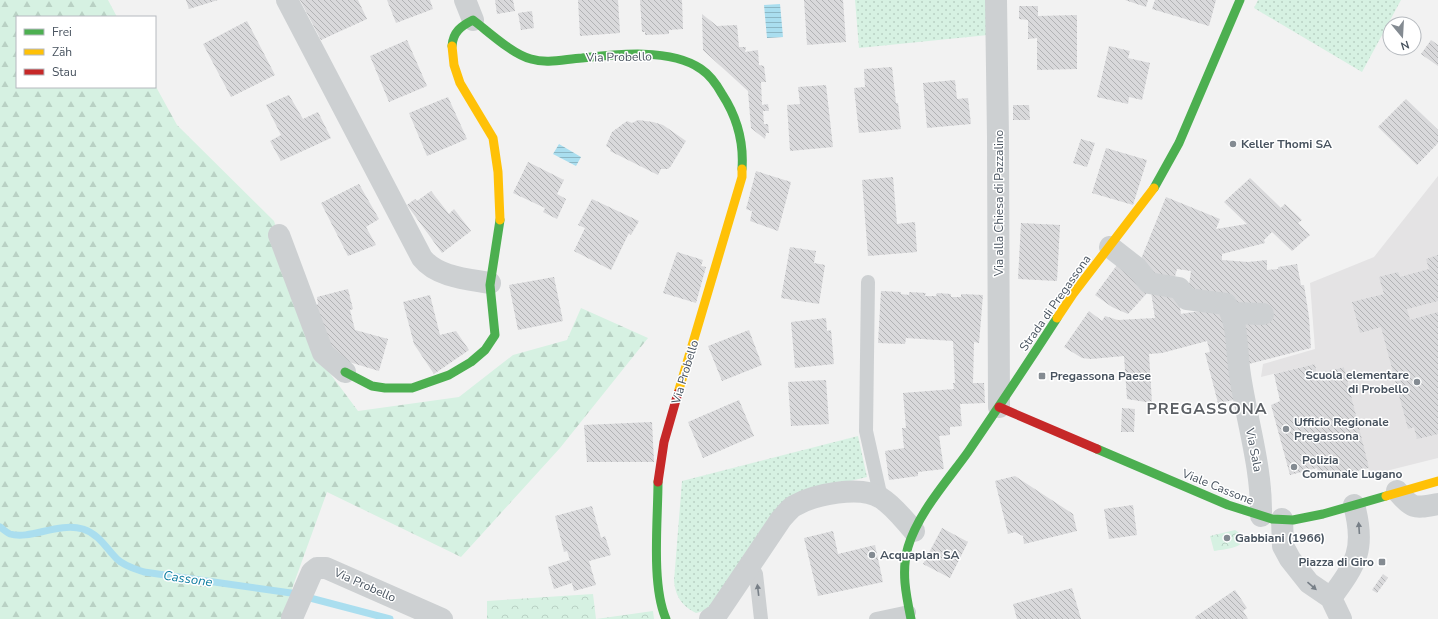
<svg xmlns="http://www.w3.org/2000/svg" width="1438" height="619" font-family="'Nunito Sans',sans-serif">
<defs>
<pattern id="grass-dots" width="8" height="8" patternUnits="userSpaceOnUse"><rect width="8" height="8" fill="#d6f1e2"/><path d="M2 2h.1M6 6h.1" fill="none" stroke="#b9d1c4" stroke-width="1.8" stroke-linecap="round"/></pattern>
<pattern id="forest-firs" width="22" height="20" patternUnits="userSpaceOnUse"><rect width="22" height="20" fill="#d6f1e2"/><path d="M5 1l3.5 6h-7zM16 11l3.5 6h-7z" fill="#b9d1c4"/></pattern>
<pattern id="park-crowns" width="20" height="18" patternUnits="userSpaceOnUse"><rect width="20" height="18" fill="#d6f1e2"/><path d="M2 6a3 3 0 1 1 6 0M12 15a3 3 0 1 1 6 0" fill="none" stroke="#b9d1c4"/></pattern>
<pattern id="water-rules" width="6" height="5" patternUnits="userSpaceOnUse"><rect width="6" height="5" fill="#aadeef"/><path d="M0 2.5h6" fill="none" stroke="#8cb7c5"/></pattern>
<pattern id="building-back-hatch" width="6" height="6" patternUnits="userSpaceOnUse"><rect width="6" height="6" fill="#d9d9db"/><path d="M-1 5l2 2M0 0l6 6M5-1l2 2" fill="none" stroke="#b2b3b5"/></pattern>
</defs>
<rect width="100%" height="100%" fill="#f2f2f2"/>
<path fill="#e4e3e4" d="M1438,176V458L1370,475L1344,367L1317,374L1315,364L1261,377L1263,364L1315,349L1310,283L1374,257Z"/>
<path fill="url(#grass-dots)" d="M855,0H986L988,35L859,48Z
M1258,0H1401L1362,72L1254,8Z
M858,436L867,477L804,492L711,609L696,613C681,605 676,597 674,581L682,481Z"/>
<path fill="url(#forest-firs)" d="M0,0H108L117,17H17V87H155V85L177,125L274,221L317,356L358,411L459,397L513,355L567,340L581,308L648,338L560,448L461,557L327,492L281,619H0Z"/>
<path fill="url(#park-crowns)" d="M1235,530L1245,537C1242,549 1225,549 1214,551L1210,536Z
M593,594L596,619L653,611L654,619H487V601Z"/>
<path fill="url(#water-rules)" d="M780,4L783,37L767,38L764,5Z
M559,144L581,157L576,166L553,154Z"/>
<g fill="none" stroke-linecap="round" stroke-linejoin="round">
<path stroke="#aadeef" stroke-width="7" d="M0,527C3,529 7,533 10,534C30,540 58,522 83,529C99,534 106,548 117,559C124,566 135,569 144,572L291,593L390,619"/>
</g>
<path fill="url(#building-back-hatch)" d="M186,0H218L189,9Z
M300,0H358L367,19L321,40Z
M387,0H430L433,9L396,23Z
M495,0H513L515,11L497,14Z
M578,0H618L620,33L580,36Z
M640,0H682L683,29L669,30V34L645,35V32H642Z
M804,0H843L846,42L807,45Z
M1125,0H1148L1146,7Z
M1155,0H1216L1209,26L1152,9Z
M1019,6H1038V16L1077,15V69L1037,70V38L1028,39V20L1019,19Z
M532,11L534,28L521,30L518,13Z
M702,14L717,26L737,25L739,47H746L745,52L758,50L759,65L764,66L766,82H761L762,105L768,104L769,111H763L764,124H768L769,133H766L765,139L751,128L748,91L703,50Z
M247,21L275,75L231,97L203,44Z
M407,40L427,86L389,102L370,56Z
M1431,40L1438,45V66L1421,54Z
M1109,46L1130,51L1128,58L1150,63L1142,100L1129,97L1128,104L1097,97Z
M892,67L896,103H898L901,129L859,133L854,88L865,87L864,69Z
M955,80L957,99L968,98L971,124L927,128L923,83Z
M826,85L833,147L790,151L787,105L800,104L798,87Z
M289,95L303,119L318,112L331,138L281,161L270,141L281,135L266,105Z
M448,97L467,139L427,156L409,113Z
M1406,99L1438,130V143L1417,165L1378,127Z
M1013,105H1029L1030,120H1013Z
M638,120L653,122L663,125L686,141L671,166L668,169H661L658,175L610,151L611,149L606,146L612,132L627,121L632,123Z
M1081,139L1095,143L1087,167L1073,163Z
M1106,148L1147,160L1133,205L1092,193Z
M528,162L564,180L557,194L566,199L557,219L543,212L545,208L513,193Z
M756,171L791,182L778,231L750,221L752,211L746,209Z
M893,177L897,224L915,222L917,252L868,256L862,180Z
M1250,178L1281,208L1285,204L1302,220L1298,223L1310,235L1292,251L1272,232L1264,240L1265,243L1222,254V260L1248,262L1267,260V270L1278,269V267L1297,264L1301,285H1304L1309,317L1311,348L1241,366L1239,318L1188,292L1191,271L1177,269L1173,284L1139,264L1166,197L1220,219L1216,229L1247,224L1224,202Z
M359,184L379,219L366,227L376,245L348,256L321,203Z
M431,191L449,214L454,209L471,231L442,253L407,205L415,199L417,201Z
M592,199L639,221L631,235L629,233L611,270L574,251L585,228L578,225Z
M1021,223L1060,225L1057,281L1018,279Z
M790,247L816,251L814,263L825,265L819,304L781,298Z
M677,252L703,260L701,266L706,267L696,303L663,293Z
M1438,255V301L1407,309L1410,320L1438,312V434L1417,439L1414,427L1408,429L1381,327L1360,333L1352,302L1384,294L1379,277L1398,272L1400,277L1429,269L1426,259Z
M1120,261L1149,291L1128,314L1112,307L1095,295Z
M554,277L563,321L518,330L509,285Z
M348,289L353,309L350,310L355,330L388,339L379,371L329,356L316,305L318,304L317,297Z
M881,291L901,292V294L909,295V292L926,293L925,296H936L937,293L951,294V297H961V294L983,295L979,343L974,342L973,383H984L985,403L960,404L962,426L950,427V435L939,436L944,469L918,472V476L889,480L885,451L904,448L902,428H906L903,393L954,389L953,383H955L953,341L906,338L905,344L878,343Z
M1151,292L1178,294L1181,314L1224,307L1240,399L1218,403L1205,353L1210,352L1207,341L1162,353L1149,354L1152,403L1127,399L1124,356L1091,359L1082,358L1064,347L1089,311L1102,321L1105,316L1118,320L1155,318Z
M430,295L440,335L456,331L469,350L434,374L414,344L403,302Z
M826,318L827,331L831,330L834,364L795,368L791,322Z
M749,330L762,365L722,381L708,346Z
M1315,364L1317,374L1344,367L1369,468L1320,480L1317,468L1290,475L1271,405L1280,401L1274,374Z
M826,380L829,424L791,426L788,382Z
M739,400L754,436L703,458L688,422Z
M1122,408L1135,409L1134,432H1121Z
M652,422L654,462H587L584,425Z
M1015,476L1073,514L1077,531L1024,544L1023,536L1015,532L1008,534L995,481Z
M1133,505L1137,535L1109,539L1104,509Z
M592,506L601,538L605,536L611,555L589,561L596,585L574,591L572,583L554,589L548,567L570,560L567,551L564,552L555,516Z
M942,528L968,542L950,578L923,564Z
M833,531L838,554L875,545L883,582L818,596L804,538Z
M1383,574L1388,578L1377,593L1372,590Z
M1072,588L1081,619H1017L1013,604Z
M1235,590L1247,608L1243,611L1248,619H1196L1195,617Z"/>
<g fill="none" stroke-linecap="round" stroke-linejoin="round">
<path stroke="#cdd0d2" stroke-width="14" d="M868,282L866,431L881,498
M750,563L756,574L761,619
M876,619L909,612"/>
<path stroke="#cdd0d2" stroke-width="22" d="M287,0L422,258C437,277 467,279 490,283
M465,0L473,20
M996,0L998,137L999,407
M279,235L323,353L345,372
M1110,247L1137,268L1149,283L1179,288L1187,299L1226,304C1239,323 1236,352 1240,375C1247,422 1262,468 1261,516
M1232,313L1263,314
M1397,491C1413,510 1415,508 1438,504
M1282,519L1283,546L1290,559L1309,583L1331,598L1341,619
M1331,598C1356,564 1366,549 1354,505
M292,618L312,572L317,568H326L442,619
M710,619L717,614L781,519C785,515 789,509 794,506C814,494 861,485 881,498C894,506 904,520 914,531"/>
<path stroke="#4caf50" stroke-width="9" d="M452,46C453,32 461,26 473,20C489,32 512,54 531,59C547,64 565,59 582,58C617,54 671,48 701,69C710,75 717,85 722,94C737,117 744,141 742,169
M1154,188L1179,143L1240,0
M345,372L372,386L385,388H412L449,375L471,362L485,350L495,335L490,285L500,220
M1097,449L1228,505L1272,519L1293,520L1323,514L1386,496
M658,482C658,520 651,585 666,619
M911,619C906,595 901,571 908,547C918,513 948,480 968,452C998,408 1028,363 1057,318"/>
<path stroke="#ffc107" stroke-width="9" d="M452,46L454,65L460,83L493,138L498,172L500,220
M1057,318L1073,294L1154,188
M678,393L742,177V169
M1386,496L1438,481"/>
<path stroke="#c62828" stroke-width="9" d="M999,407L1097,449
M658,482L664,442L678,393"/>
</g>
<defs><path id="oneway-solid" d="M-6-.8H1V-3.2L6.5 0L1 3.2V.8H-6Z"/></defs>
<g fill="#777f87">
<use href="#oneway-solid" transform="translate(1359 528) rotate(-94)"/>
<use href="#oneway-solid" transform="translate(1312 586) rotate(41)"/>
<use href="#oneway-solid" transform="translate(758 590) rotate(-97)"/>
</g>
<g fill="#848b92" stroke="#fff" stroke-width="1.5">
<circle cx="1233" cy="144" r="4"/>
<rect x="1038" y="372" width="8" height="8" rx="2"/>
<circle cx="1417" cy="382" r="4"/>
<circle cx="1286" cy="429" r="4"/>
<circle cx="1294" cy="467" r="4"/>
<circle cx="1227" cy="538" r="4"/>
<circle cx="872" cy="555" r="4"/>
<rect x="1378" y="558" width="8" height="8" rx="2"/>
</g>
<g text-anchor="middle" stroke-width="3" stroke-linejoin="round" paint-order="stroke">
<g font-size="12" fill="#48535f" stroke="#fff">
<text transform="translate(619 57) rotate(-1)" y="4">Via Probello</text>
<text transform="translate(999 203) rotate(-90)" y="4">Via alla Chiesa di Pazzalino</text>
<text transform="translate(1055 303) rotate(-55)" y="4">Strada di Pregassona</text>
<text transform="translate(685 372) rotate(-73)" y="4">Via Probello</text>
<text transform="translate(1254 450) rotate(79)" y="4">Via Sala</text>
<text transform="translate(1218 487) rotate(22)" y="4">Viale Cassone</text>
<text transform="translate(365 585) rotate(24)" y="4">Via Probello</text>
</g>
<g font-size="12" font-weight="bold" fill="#48535f" stroke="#fff" text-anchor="start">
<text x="1241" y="148">Keller Thomi SA</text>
<text x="1409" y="379" text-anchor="end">Scuola elementare<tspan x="1409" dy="14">di Probello</tspan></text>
<text x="1050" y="380">Pregassona Paese</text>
<text x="1294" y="426">Ufficio Regionale<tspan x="1294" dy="14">Pregassona</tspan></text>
<text x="1302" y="464">Polizia<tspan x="1302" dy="14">Comunale Lugano</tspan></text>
<text x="1235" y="542">Gabbiani (1966)</text>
<text x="880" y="559">Acquaplan SA</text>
<text x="1374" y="566" text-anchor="end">Piazza di Giro</text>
</g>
<g font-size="13" font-style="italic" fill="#0b7ca0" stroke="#fff">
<text transform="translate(188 578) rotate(8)" y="5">Cassone</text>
</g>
<g font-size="16" font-weight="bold" letter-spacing="1" fill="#5d6166" stroke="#fff">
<text x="1207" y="414">PREGASSONA</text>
</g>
</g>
<rect x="16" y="16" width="140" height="72" fill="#ffffff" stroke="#b6babf"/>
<rect x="24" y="29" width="20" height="6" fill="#4caf50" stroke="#b6babf"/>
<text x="52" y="36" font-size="12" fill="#48535f">Frei</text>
<rect x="24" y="49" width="20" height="6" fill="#ffc107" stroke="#b6babf"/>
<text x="52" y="56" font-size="12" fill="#48535f">Zäh</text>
<rect x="24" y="69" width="20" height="6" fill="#c62828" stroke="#b6babf"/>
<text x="52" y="76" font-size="12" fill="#48535f">Stau</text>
<g transform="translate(1402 36) rotate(162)"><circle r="19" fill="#ffffff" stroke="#b6babf"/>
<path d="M0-3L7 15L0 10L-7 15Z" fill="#848b92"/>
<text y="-6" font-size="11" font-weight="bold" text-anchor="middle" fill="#48535f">N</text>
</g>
</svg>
